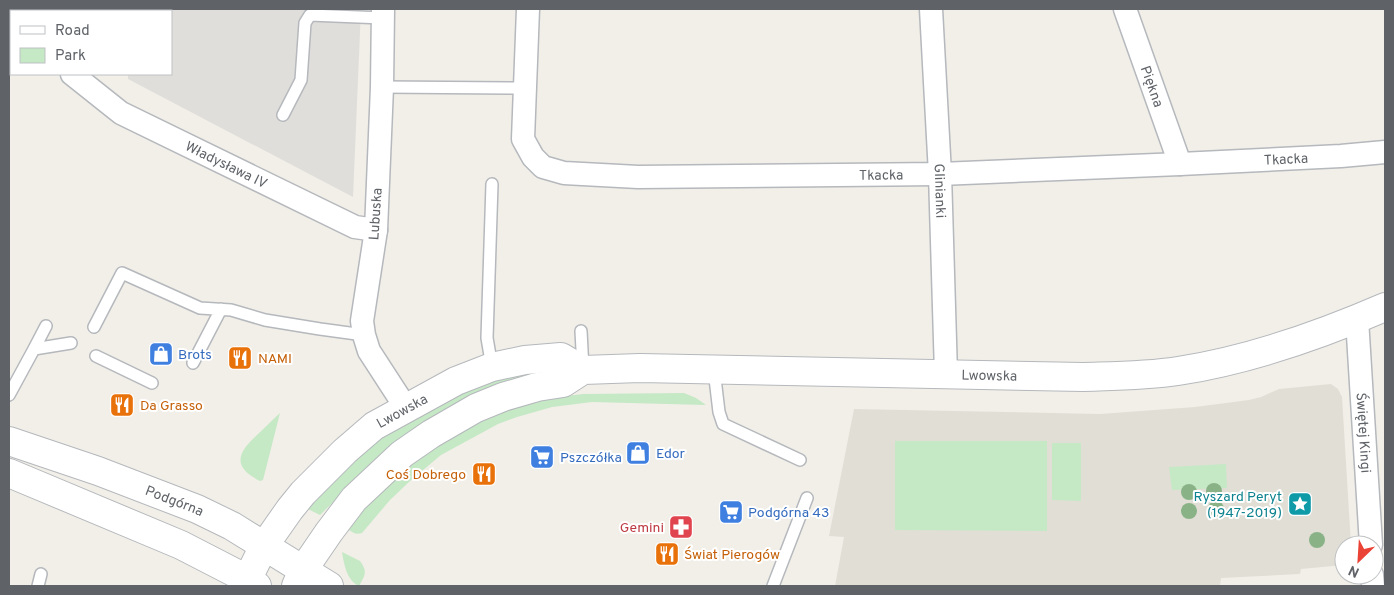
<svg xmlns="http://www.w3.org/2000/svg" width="1394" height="595" font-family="Overpass,sans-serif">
<rect width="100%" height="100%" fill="#f1efe8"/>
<path fill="#e0deda" d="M132,9H361L353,197L128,79V74H171V11H132Z"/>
<path fill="#e1ded6" d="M1331,384L1338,389L1342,397L1351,545H1344V565L1301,569L1300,574L1221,578L1220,586H835L844,537L829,536L854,409L1100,414L1195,407L1249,400L1261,397L1279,389Z"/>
<path fill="#c5e8c5" d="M525,372L516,382L367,469L320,515L308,509L326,488L352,462L376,441L404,422L463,392L488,382Z
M684,393L696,398L706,405L592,402L552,407L517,417L498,424L441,455L410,481L390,500L362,533C356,535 354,533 349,530L361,510L417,456L490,414L549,398L583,394Z
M280,413L263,480L260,481C232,467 237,453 257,435C265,428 272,420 280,413Z
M895,441H1047V531L895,530Z
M1052,443H1081V501L1052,500Z
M1226,464L1227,488L1172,490L1169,467Z
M342,552L360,561C368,572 365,575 359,586C347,581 344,564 342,552Z"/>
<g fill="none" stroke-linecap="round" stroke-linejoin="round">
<defs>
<path id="service" d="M382,87L525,88
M283,115L301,80L305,23L310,15L383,18
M94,327L122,273L200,308L231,310L265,320L320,329L364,335
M581,331L583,369
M34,349L71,343
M96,356L152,383
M193,363L221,309
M492,367L487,338L492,184
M714,370L719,412L723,424L800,460
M9,395L34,349L46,326
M38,586L41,574
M773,586L807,498"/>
<g id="minor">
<path d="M383,9L382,87L376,230L362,321L364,335L369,351L406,408"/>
<path id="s1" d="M528,9L523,139L533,157L543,167L564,173L638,177L940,174L1180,164L1341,156L1385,152"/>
<path id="s2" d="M931,9L940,174L946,374"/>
<path id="s3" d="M1125,9L1180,164"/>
<path d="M101,11L102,9"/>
<path d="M9,39L11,40"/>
<path id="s4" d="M72,74L121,113L355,227L376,230"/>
<path id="s5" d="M1357,319L1371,545"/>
<path d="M1372,575L1373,586"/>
</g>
<g id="tertiary">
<path id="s6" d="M9,441L98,471L197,509L232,526L329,586"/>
<path d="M9,473L181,545L247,579L257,586"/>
<path id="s7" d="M244,586L264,546L290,509L303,493L345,451L374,426L456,381L492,367L525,360L561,357L583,370"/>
<path id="s8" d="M296,586L303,570L329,532L354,499L402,454L431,434L476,408L503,397L537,387L563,383L583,370L640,368L1083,377C1115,376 1146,376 1178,371C1250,360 1318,336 1385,307"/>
</g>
</defs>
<use href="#service" stroke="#b5b8bc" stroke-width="14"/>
<use href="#minor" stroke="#b5b8bc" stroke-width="25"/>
<use href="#tertiary" stroke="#b5b8bc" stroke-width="30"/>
<use href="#service" stroke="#fff" stroke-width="11"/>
<use href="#minor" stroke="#fff" stroke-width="22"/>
<use href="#tertiary" stroke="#fff" stroke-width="28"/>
</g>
<g fill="#89b387">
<circle cx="1214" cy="491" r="8"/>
<circle cx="1189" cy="492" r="8"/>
<circle cx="1216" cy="509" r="8"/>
<circle cx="1189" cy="511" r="8"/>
<circle cx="1317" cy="540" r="8"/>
</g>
<defs>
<symbol id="shop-square" viewBox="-11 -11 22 22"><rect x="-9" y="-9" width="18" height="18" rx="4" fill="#3f7fe0" stroke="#fff"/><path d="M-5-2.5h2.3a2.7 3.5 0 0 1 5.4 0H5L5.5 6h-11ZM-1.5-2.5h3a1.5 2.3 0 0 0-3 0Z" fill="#fff"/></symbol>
<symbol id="restaurant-square" viewBox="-11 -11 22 22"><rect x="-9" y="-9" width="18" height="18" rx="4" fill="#e8710a" stroke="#fff"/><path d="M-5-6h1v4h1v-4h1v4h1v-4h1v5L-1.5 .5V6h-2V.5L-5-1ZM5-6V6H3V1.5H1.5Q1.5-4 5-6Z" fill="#fff"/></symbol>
<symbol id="supermarket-square" viewBox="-11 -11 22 22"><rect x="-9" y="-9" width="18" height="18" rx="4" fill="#3f7fe0" stroke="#fff"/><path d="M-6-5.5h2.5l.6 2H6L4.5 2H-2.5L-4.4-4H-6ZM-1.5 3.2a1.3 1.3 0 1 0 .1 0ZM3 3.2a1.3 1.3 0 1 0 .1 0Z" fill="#fff"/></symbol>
<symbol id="sight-square" viewBox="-11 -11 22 22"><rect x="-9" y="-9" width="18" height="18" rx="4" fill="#0f9aa8" stroke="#fff"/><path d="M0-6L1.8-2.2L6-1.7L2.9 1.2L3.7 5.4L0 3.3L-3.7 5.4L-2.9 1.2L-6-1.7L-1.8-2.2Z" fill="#fff"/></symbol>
<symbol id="pharmacy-square" viewBox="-11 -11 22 22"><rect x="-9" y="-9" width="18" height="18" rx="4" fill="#e0444e" stroke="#fff"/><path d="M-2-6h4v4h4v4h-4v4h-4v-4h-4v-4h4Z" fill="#fff"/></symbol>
</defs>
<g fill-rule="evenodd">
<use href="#shop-square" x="147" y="340" width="28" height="28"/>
<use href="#restaurant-square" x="226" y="344" width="28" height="28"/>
<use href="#restaurant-square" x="108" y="391" width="28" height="28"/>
<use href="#shop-square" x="624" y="439" width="28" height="28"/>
<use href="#supermarket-square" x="528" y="443" width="28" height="28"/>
<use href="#restaurant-square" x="470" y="460" width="28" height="28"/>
<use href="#sight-square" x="1286" y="490" width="28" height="28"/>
<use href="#supermarket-square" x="717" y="498" width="28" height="28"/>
<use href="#pharmacy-square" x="667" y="513" width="28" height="28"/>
<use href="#restaurant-square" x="653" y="540" width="28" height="28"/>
</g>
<g text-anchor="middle" stroke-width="4" stroke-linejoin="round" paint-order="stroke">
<g font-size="14" fill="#5f6368" stroke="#fff">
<text dy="5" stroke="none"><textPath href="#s3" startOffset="82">Piękna</textPath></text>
<text dy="5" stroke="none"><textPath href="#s1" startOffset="909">Tkacka</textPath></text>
<text dy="5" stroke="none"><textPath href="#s4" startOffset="180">Władysława IV</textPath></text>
<text dy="5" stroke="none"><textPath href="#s1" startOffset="504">Tkacka</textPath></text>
<text dy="5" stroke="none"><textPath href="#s2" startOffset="182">Glinianki</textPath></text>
<text transform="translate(375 214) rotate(-86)" y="5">Lubuska</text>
<text dy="5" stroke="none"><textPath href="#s8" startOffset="779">Lwowska</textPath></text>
<text dy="5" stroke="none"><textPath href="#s7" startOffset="240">Lwowska</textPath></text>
<text dy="5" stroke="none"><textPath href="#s5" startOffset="114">Świętej Kingi</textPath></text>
<text dy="5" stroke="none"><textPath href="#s6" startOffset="176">Podgórna</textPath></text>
</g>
<g font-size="14" fill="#366cbe" stroke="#fff" text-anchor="start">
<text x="178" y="359">Brots</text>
<text x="656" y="458">Edor</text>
<text x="560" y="462">Pszczółka</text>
<text x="748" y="517">Podgórna 43</text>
</g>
<g font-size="14" fill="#c56008" stroke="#fff" text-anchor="start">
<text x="258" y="363">NAMI</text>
<text x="140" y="410">Da Grasso</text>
<text x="466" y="479" text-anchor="end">Coś Dobrego</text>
<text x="684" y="559">Świat Pierogów</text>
</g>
<g font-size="14" fill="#0d838f" stroke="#fff" text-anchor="end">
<text x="1282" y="501">Ryszard Peryt<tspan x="1282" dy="16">(1947-2019)</tspan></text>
</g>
<g font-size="14" fill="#be3a42" stroke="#fff" text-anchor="end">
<text x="664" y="532">Gemini</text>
</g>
</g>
<rect width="1394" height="595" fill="none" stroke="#5f6368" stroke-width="20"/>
<rect x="10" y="10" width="162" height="65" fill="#ffffff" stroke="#bfc1c3"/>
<rect x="20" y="26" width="25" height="8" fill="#ffffff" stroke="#bfc1c3"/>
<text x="55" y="35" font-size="15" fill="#5f6368">Road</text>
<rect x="20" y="48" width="25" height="15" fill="#c5e8c5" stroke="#bfc1c3"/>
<text x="55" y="60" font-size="15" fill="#5f6368">Park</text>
<g transform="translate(1359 560) rotate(205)"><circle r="24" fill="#ffffff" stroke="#bfc1c3"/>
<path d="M0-4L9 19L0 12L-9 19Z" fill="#ea4335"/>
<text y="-8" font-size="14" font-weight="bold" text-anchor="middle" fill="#5f6368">N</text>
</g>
</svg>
